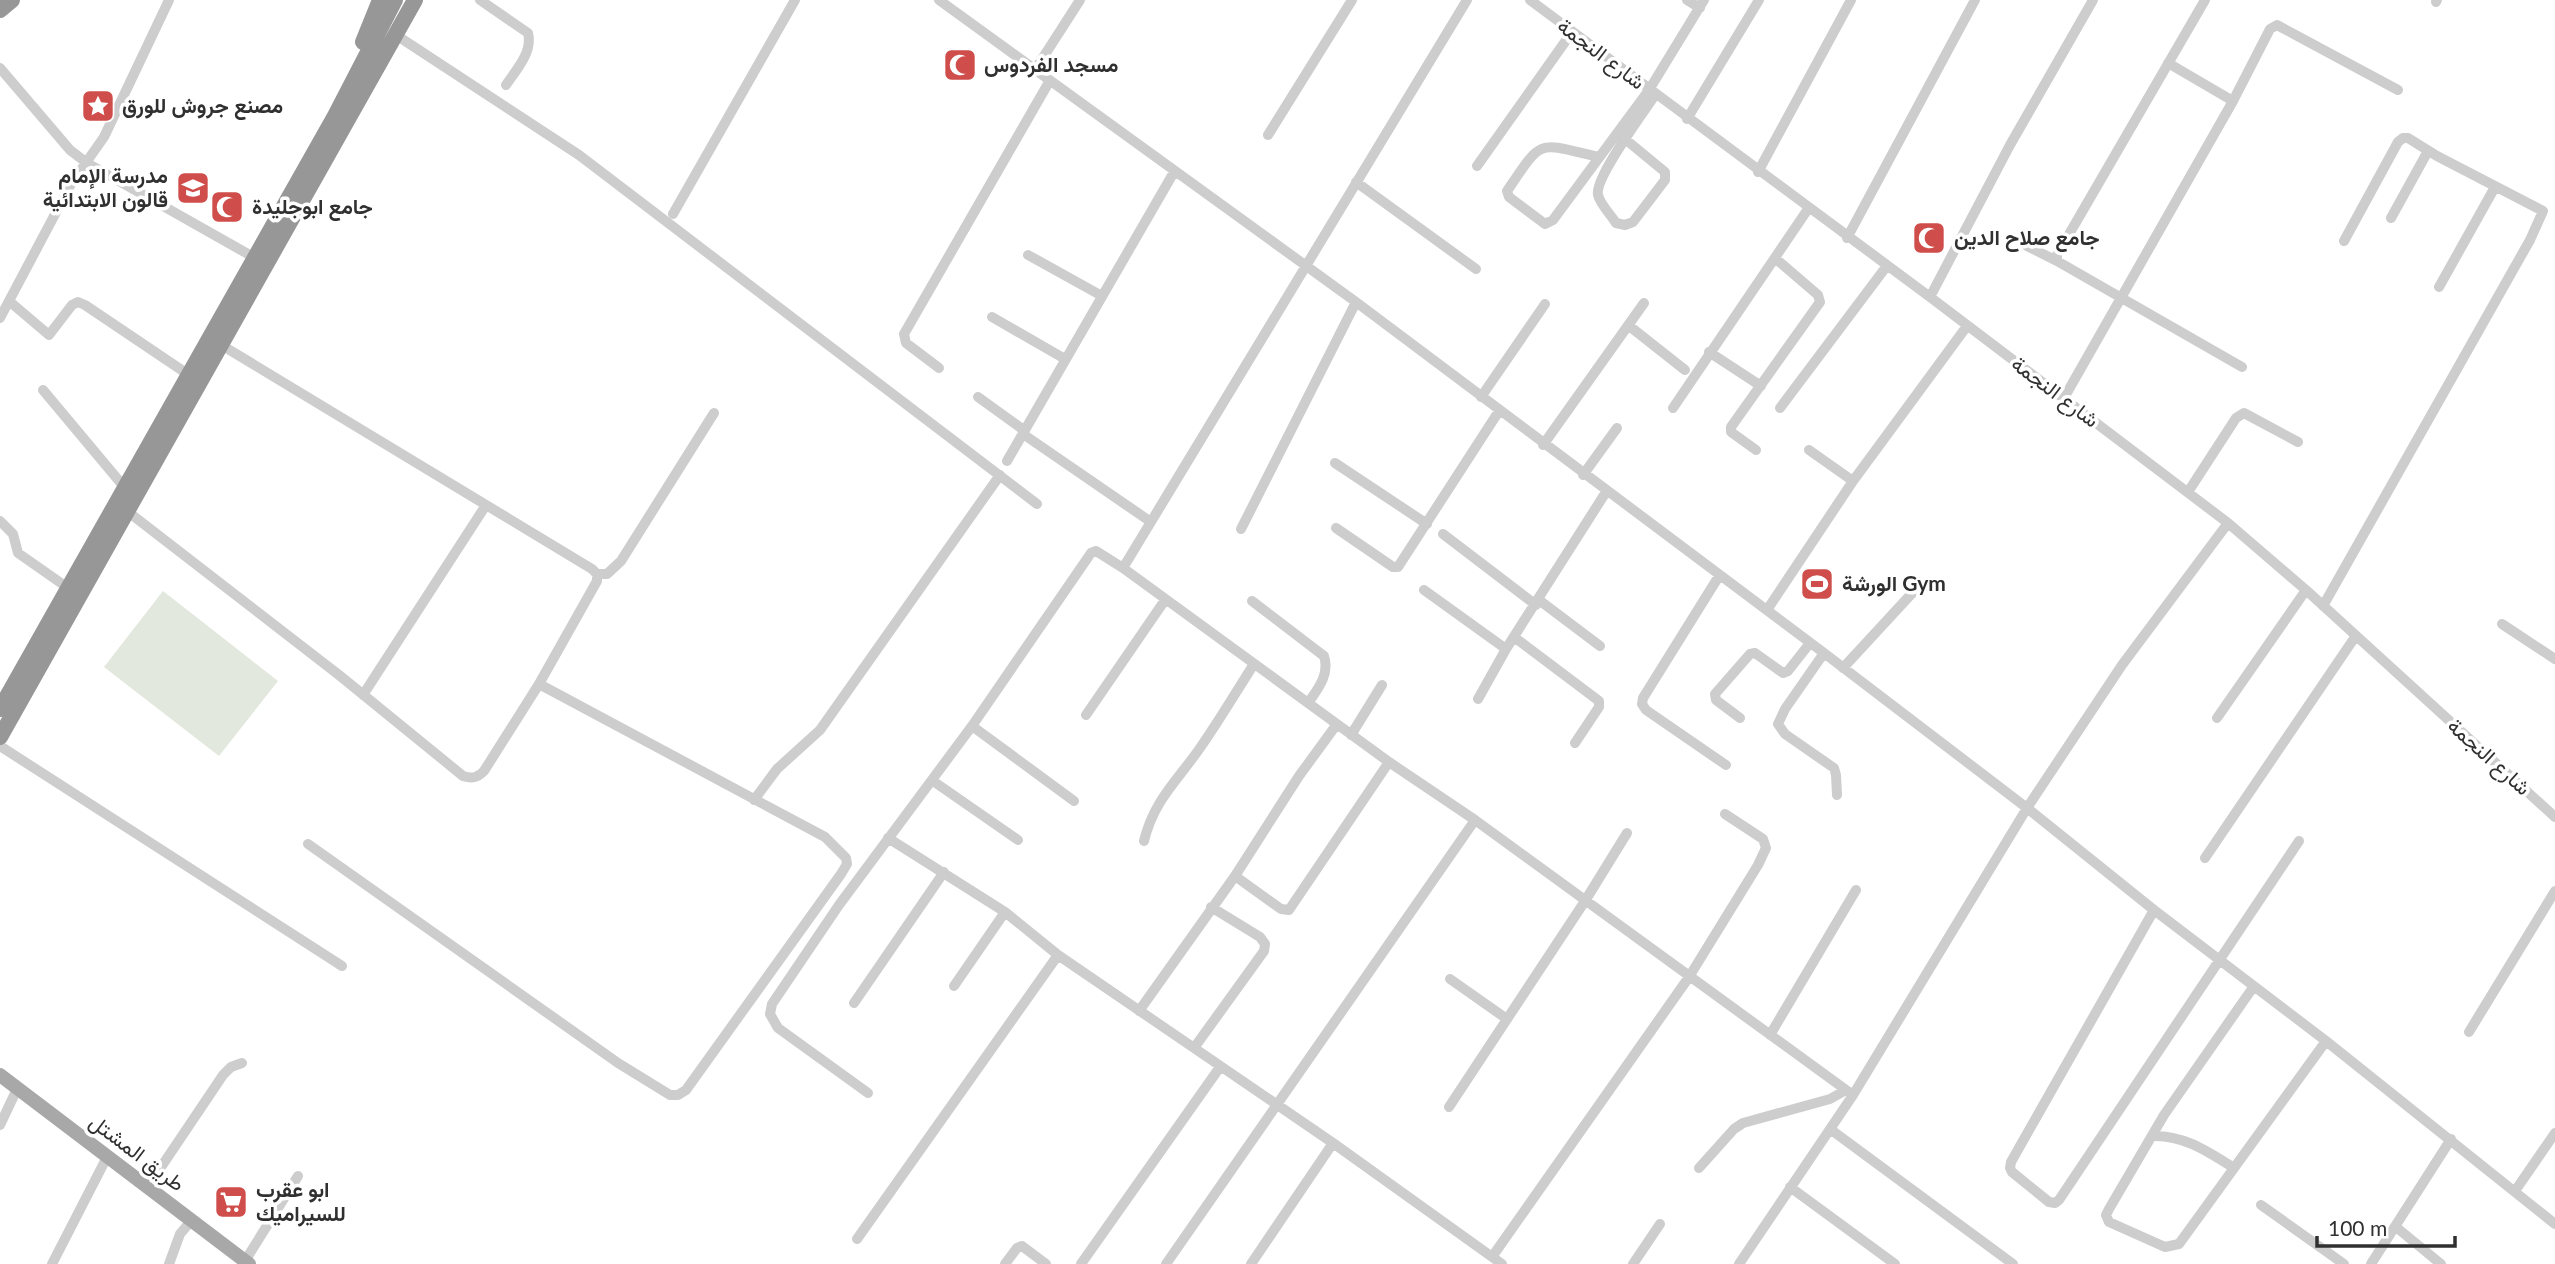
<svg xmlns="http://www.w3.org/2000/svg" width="2555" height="1264" font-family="Lato,Vazirmatn,sans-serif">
<rect width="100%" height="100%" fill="#fff"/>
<path fill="#e2e8dd" d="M163,591L278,681L219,756L104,667Z"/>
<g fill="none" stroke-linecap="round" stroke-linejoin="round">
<path stroke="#cdcdcd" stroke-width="10" d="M480,0L528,33C533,52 516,70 506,85
M939,0L1356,302L1824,653L2027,808L2154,910L2326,1041L2555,1224
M1530,0L1930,297L2228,523L2306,590L2555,817
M1687,0L1700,8
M2205,0L2057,255V261L2242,367
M2436,2L2437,0
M396,35L579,155L1037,504
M2168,63L2233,101
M0,68L70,150L87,163L255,258
M1035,70L1080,0
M1687,119L1759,0
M1268,135L1352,0
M1625,139L1665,172V180L1633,222L1625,225L1616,223C1611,215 1600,204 1598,195C1594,178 1644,112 1655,95
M1598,157C1536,142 1543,138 1507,191L1509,197L1545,224L1553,220L1649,90L1704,0
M1477,166L1572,32
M1758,172L1851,0
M1356,182L1476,269
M673,214L795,0
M2391,218L2428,151
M1847,238L1975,0
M2027,246L2057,261
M1028,255L1102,296
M2439,287L2495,187
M1930,297L2010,145L2093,0
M9,301L49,335L72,305L78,302L85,305L189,375
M992,317L1065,359
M0,318L71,184L104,137L169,0
M1628,325L1685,370
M1709,352L1761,386
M939,368L906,343L904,334L1049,82
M43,390L125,488
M978,397L1025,431
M1481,397L1545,304
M2064,398L2233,101L2270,29L2277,25L2398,90
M1673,408L1808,209
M1780,408L1886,267
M1023,434L1151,522
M1543,445L1644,303
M1756,450L1731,432V427L1820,302L1818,295L1775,258
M1809,450L1853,481
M1007,461L1174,172
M1335,463L1427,524
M1583,475L1617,428
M2188,492L2236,418L2244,413L2298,442
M127,511L339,675L463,776C472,779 477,778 484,771L539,684L597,581V574L592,569L218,343
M0,521L13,534L18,553L68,588
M1336,528L1393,567H1398L1499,411
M1241,529L1356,302
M1443,534L1536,605
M1123,568L1467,0
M597,574H607L621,561L714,413
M1719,576L1643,698L1642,704L1646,710L1726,765
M1424,590L1506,649
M1539,600L1600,646
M1252,601L1324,656C1330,674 1318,689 1308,703
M2323,606L2530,240L2543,211L2437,156L2408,138H2403L2398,142L2344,241
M1767,610L1853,481L1967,326
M2502,624L2555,659
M1514,637L1599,701V707L1575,743
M1824,653L1785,709L1778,724L1785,734L1834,768L1836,775L1837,795
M1843,668L1915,590
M363,695L486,505
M1478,699L1506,649L1606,492
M1086,715L1165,600
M1740,718L1716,700L1715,694L1750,654L1755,653L1783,673L1788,671L1810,643
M2217,718L2306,590
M972,726L1074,801
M1351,735L1382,685
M0,746L342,966
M933,781L1018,840
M754,800L777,769L820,730L1000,475
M888,838L1005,912L1058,955L1333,1143L1502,1264
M1144,841C1154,800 1177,781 1200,748C1219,721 1236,692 1254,664
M308,844L618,1063L670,1095H678L686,1090L841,874L847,864L846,858L825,837L539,684
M2205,858L2355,637
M1235,876L1281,909L1289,910L1389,762
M2154,910L2011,1162L2010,1168L2012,1172L2049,1202L2055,1203L2059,1200L2299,841
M1450,979L1507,1019
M954,986L1005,912
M2254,986L2164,1115L2109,1209L2106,1215L2109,1222L2165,1247L2179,1244L2326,1041
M854,1003L944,872
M1139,1011L1235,876L1299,776L1337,724
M2469,1032L2555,891
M1770,1035L1856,890
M1194,1048L1264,951L1265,944L1260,937L1211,907
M868,1093L778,1028L770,1014L772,1004L839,905L972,726L1091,553L1096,551L1123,568L1389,762L1475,820L1853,1095
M1449,1107L1585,901L1627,833
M0,1125L17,1089
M1830,1129L2013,1264
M2152,1136C2184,1135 2207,1151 2234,1168
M1699,1168L1734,1129L1743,1123L1830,1099L1846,1090
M1790,1187L1895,1264
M147,1188L223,1075L231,1067L242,1063
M2515,1191L2555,1133
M2261,1205L2344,1264
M2396,1227L2441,1264
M857,1239L1058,955
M1492,1257L1689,977L1758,865L1766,848L1763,839L1725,814
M245,1261L298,1176
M52,1264L107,1157
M169,1264L180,1234L191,1221
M1005,1264L1017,1248L1022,1246L1046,1264
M1081,1264L1220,1067
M1166,1264L1475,820
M1251,1264L1333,1143
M1633,1264L1660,1224
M1739,1264L1853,1095L2027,808L2122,665L2228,523
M2371,1264L2451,1139"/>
<path stroke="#a8a8a8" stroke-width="14" d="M0,1075L249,1264"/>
<path stroke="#979797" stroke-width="16" d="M0,10L12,0
M363,42L380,0
M0,709L335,116L395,0
M0,737L415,0"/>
</g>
<defs>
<symbol id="mosque-square" viewBox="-11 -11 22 22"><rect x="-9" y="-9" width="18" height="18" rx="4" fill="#cf4d4a" stroke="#fff"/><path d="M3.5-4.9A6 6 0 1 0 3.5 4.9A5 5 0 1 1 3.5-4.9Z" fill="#fff"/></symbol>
<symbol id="sight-square" viewBox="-11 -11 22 22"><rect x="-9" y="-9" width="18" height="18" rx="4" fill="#cf4d4a" stroke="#fff"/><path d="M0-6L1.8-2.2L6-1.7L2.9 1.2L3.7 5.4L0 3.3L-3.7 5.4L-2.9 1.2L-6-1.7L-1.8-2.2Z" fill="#fff"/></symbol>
<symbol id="school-square" viewBox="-11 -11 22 22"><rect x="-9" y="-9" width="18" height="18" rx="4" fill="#cf4d4a" stroke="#fff"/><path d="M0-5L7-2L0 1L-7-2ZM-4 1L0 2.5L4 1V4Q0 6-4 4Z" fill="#fff"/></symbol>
<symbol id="stadium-square" viewBox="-11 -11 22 22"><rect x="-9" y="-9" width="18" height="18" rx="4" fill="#cf4d4a" stroke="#fff"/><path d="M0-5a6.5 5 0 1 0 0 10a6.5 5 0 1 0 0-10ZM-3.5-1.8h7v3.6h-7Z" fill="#fff"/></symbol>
<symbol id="supermarket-square" viewBox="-11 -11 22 22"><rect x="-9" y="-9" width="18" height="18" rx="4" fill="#cf4d4a" stroke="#fff"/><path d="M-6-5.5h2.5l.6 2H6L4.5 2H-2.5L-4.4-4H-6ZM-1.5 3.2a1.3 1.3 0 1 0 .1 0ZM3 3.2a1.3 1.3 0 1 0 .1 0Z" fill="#fff"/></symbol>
</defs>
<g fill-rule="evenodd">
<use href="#mosque-square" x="941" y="46" width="38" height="38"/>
<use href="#sight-square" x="79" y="87" width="38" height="38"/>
<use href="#school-square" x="174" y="169" width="38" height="38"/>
<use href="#mosque-square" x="208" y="188" width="38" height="38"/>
<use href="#mosque-square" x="1910" y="219" width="38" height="38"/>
<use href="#stadium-square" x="1798" y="565" width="38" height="38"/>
<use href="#supermarket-square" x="212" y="1183" width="38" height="38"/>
</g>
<g text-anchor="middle" stroke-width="7" stroke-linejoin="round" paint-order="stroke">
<g font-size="21" fill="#303030" stroke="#fff">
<text transform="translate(1601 54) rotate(37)" y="7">شارع النجمة</text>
<text transform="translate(2055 392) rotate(37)" y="7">شارع النجمة</text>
<text transform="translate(2489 757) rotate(42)" y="7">شارع النجمة</text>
<text transform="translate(137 1153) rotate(37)" y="7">طريق المشتل</text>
</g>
<g font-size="21" font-weight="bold" fill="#303030" stroke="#fff" text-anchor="start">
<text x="984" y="72">مسجد الفردوس</text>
<text x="122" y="113">مصنع جروش للورق</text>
<text x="168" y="183" text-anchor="end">مدرسة الإمام<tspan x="168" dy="24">قالون الابتدائية</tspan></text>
<text x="252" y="214">جامع ابوجليدة</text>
<text x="1954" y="245">جامع صلاح الدين</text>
<text x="1842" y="591">الورشة Gym</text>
<text x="256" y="1197">ابو عقرب<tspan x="256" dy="24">للسيراميك</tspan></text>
</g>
</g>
<path d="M2317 1236v10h138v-10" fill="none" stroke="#303030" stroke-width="3.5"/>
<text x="2328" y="1236" font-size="21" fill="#303030" stroke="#ffffff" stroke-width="5" paint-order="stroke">100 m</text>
</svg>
